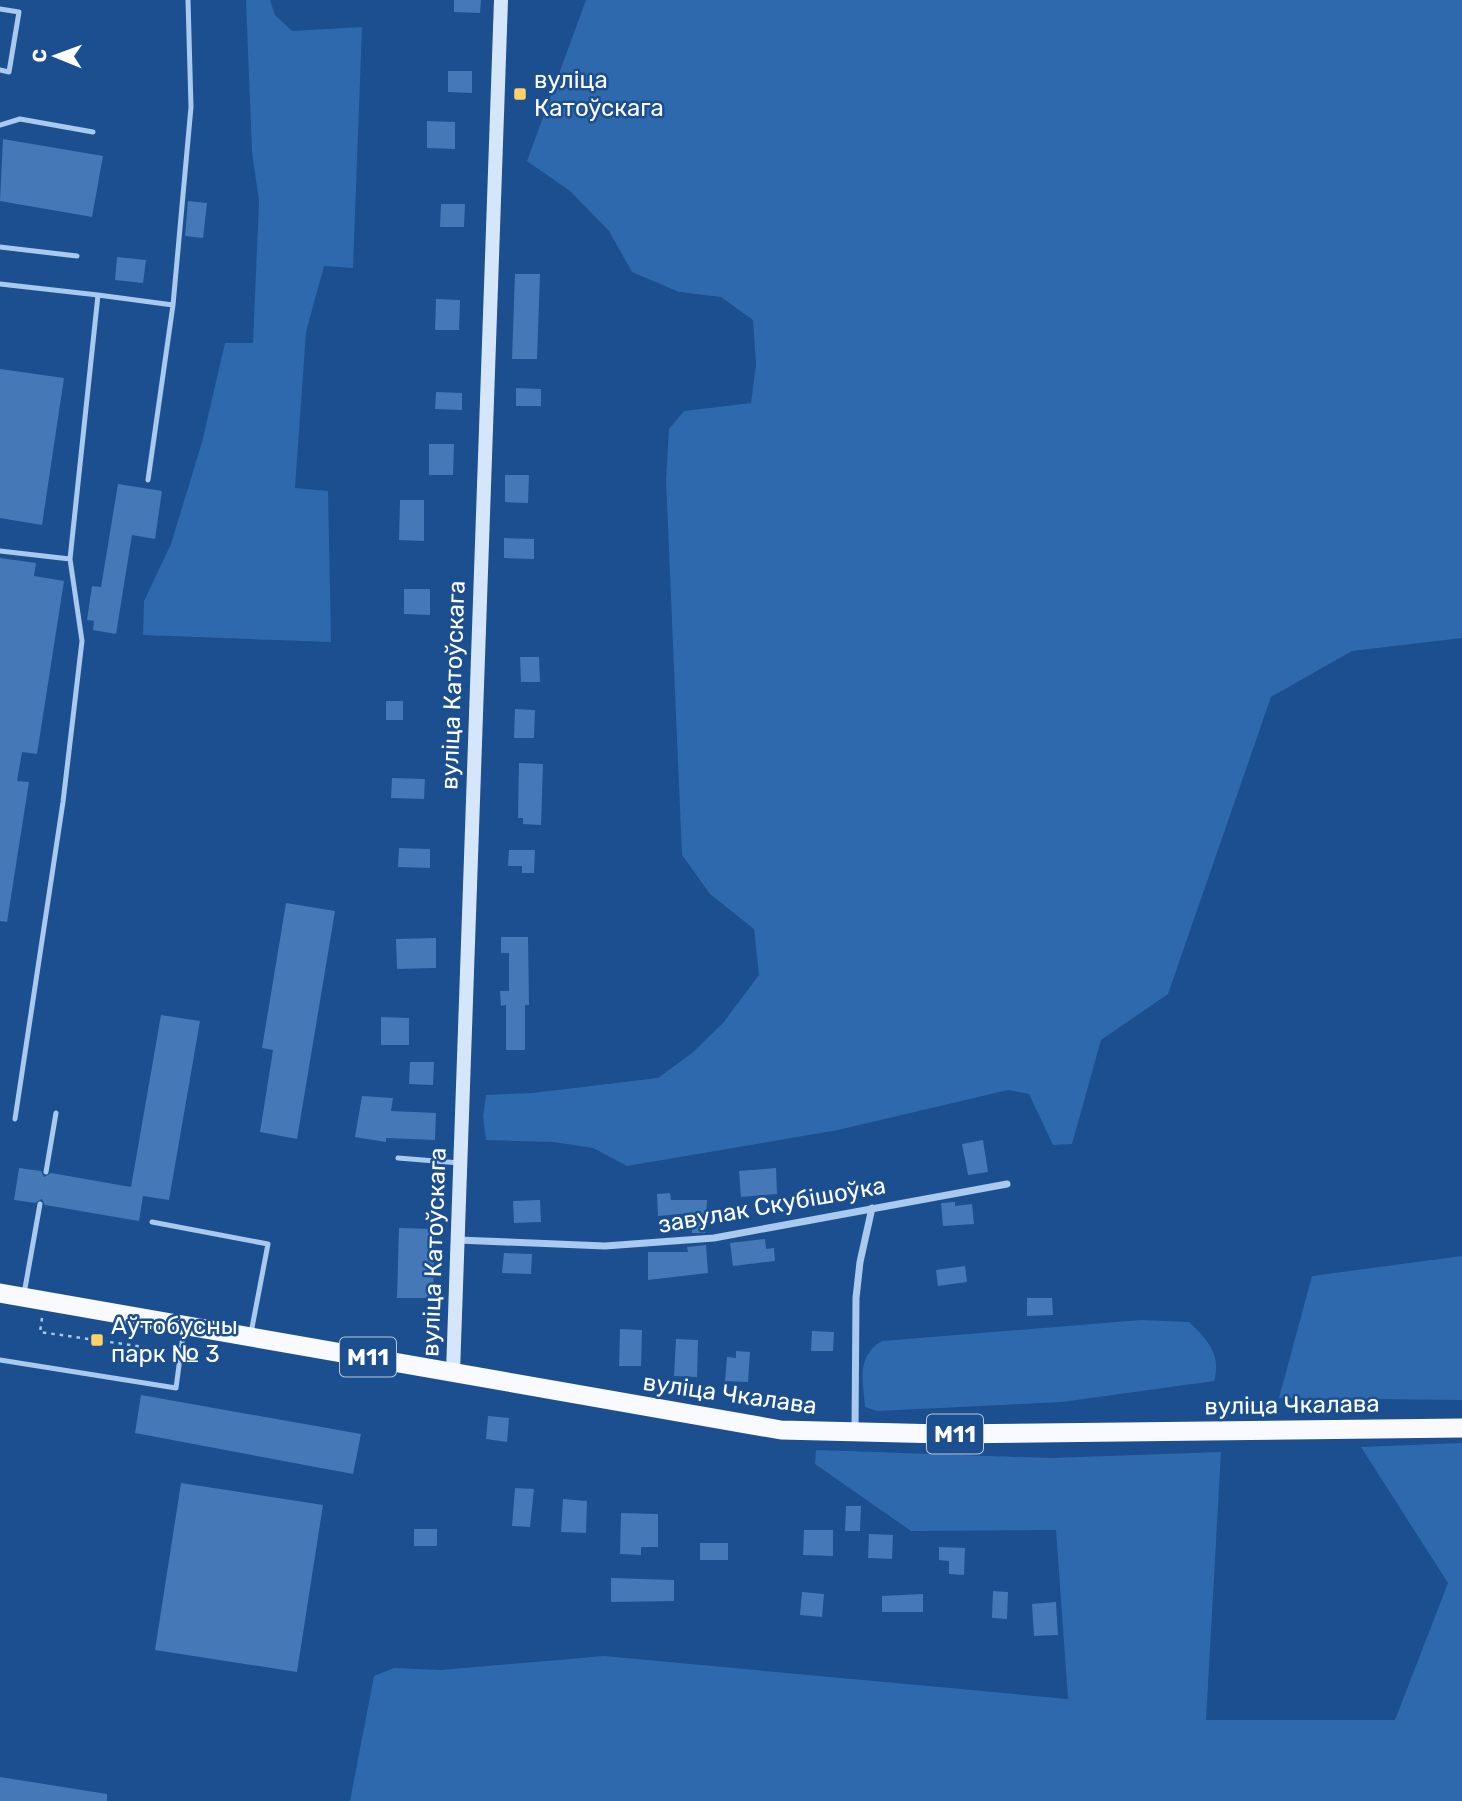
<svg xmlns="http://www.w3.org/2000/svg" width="1462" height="1801" font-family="Rubik,sans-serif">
<rect width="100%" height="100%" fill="#1b4f8f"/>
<path fill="#2e69ad" d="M246,0H270L275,15L292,31L362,27L353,268L324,266L306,332L295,488L328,491L331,642L143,635L144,601L171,544L202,442L225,343H253L259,201L252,152Z
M586,0H1462V638L1352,651L1271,697L1168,994L1101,1040L1072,1144L1053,1145L1029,1094L1008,1090L838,1130L627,1166L593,1148L554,1142L486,1140L483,1116L486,1095L532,1093L658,1078L692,1053L723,1023L759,975L754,929L710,894L682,855L666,480L669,429L684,411L751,403L756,365L753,320L721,297L679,292L632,272L609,231L570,191L527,161Z
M1462,1256V1400L1279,1398L1312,1276Z
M1141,1320L1189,1322C1207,1339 1222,1355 1214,1381L1062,1402L877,1411L865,1407C863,1381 856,1356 882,1341Z
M1462,1443V1801H350L374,1676L394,1668L441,1670L604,1656L1068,1699L1056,1530L911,1531L815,1464L816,1450L1051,1458L1221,1452L1206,1720H1395L1448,1583L1361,1447Z"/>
<path fill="#4478b7" d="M454,0H481L480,13L454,12Z
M448,71H472V93L448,92Z
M427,121L455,122V149L427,148Z
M3,139L103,156L92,217L0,201Z
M188,201L207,203L203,238L185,236Z
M441,204H465L464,227H440Z
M117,257L146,260L143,283L115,280Z
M515,274H540L537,359H512Z
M436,299L460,300L459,330H435Z
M0,369L64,378L42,525L0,518Z
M516,388L541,389V406H516Z
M436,392L462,393V410L435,409Z
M429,444H454L453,475H429Z
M505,475H529L528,503L505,502Z
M118,484L162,491L155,539L132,535L116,634L93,630L94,621L87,620L92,586L101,587Z
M400,500H424V541L399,540Z
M504,538L534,539V559L504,558Z
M0,558L36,563L34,576L64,581L37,754L22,752L17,781L29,782L7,922L0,921Z
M404,589H430V615L404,614Z
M520,657H539L540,682H521Z
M386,701H403V720H386Z
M515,709L535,710L534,738H514Z
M519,763L543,764L541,825L523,824V818H518Z
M392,778L425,779L424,799L391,798Z
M399,848L430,849V868L398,867Z
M509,850H535L534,873H522V866H508Z
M286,903L335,911L297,1139L260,1132L273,1050L262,1048Z
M501,937H528L529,1005H525V1050H506V1005L501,1006L500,991H509V953H501Z
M436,938V968L397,969L396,939Z
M161,1015L200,1021L169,1200L143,1196L139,1221L45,1205L42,1199L35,1203L14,1200L19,1168L41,1171L44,1177L51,1173L131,1187Z
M381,1017L409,1018V1045H381Z
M410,1062H434L433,1085L409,1084Z
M362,1096L393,1098L391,1111L436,1113L435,1140L386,1138V1142L355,1137Z
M983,1140L988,1172L968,1175L962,1144Z
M776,1168L777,1194L741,1197L739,1171Z
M670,1193L671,1200H707L705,1233H692V1213L658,1216L657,1194Z
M540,1200L541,1222L514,1223L513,1201Z
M955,1202V1206L972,1204L974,1224L943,1226L941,1203Z
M399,1228L435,1229L433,1298H397Z
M765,1239L766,1249L774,1248L775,1261L733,1266L730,1243Z
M706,1245L708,1273L648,1280V1252H688L687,1247Z
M504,1253L532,1254L531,1274L502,1273Z
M965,1266L967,1282L938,1286L936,1270Z
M1027,1298H1052L1053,1315L1027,1316Z
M620,1329L642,1330L641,1366H619Z
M812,1331L834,1332L833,1351H811Z
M676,1339L698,1340L697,1377L674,1376Z
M736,1351L750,1352L748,1382L725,1381L727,1357L736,1358Z
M141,1395L361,1434L353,1474L135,1433Z
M488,1416L509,1418L507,1442L486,1439Z
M181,1483L323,1505L297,1672L155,1650Z
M515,1488L534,1489L530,1527L512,1526Z
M563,1499L587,1501L586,1533L561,1532Z
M846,1506H861L860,1531H845Z
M621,1513L658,1514V1547H641V1555L620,1554Z
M414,1529H437V1546H414Z
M804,1530H833V1556L803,1555Z
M869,1534L893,1535L892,1559L868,1558Z
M700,1543H728V1560H700Z
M939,1547L965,1548L964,1575L949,1574V1561L939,1560Z
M611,1578L674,1580V1601L611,1602Z
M993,1591L1008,1592L1007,1619L992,1618Z
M802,1592L824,1594L822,1617L800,1615Z
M923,1594V1612H882V1596Z
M1056,1602L1058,1635L1034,1636L1032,1604Z
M0,1777L107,1794V1801H0Z"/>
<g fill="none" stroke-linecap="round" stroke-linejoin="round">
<path stroke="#a9c9ee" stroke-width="2.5" stroke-dasharray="3.5 5" stroke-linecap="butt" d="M42,1318L40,1332L144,1347"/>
<path stroke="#a9c9ee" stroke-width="5" d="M0,9L19,12L9,72L0,70
M0,125L20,119L93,132
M0,247L77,256
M0,284L98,295L70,559L0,551
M98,295L173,305
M148,480L173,305L191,107L188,0
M15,1119L63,802L82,641L70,559
M398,1158L460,1163
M46,1172L56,1113
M152,1222L268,1244L251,1333
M24,1294L40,1204
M0,1360L176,1388L184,1328"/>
<path stroke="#a9c9ee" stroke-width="7" d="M458,1240L605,1246L714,1238L1007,1184
M855,1429L856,1298L860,1262L872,1208"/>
<path stroke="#d6e6fa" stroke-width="14" d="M453,1372L501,0"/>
<path stroke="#f8faff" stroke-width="19" d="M0,1293L781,1430L943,1434L1462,1428"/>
</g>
<g fill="#ffd166" stroke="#1b4f8f" stroke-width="2.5">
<rect x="513" y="87" width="14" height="14" rx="3.5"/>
<rect x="90" y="1333" width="14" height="14" rx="3.5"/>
</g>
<g text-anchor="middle" stroke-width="5" stroke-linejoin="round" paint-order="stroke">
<g fill="#1b4f8f" stroke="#bbcadd" stroke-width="2">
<rect x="340" y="1337.5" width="56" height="39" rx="5"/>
<rect x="927" y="1414.5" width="56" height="39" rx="5"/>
</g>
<g font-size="23" font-weight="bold" fill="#fff">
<text x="368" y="1365">М11</text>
<text x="955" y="1442">М11</text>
</g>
<g font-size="24" fill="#fff" stroke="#1b4f8f" text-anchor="start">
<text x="534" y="88">вуліца<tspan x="534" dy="28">Катоўскага</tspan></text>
<text x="111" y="1334">Аўтобусны<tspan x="111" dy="28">парк № 3</tspan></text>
</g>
<g font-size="24" fill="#fff" stroke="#1b4f8f">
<text transform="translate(453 685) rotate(-88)" y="8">вуліца Катоўскага</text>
<text transform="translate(772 1205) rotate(-10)" y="8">завулак Скубішоўка</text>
<text transform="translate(434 1252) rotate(-88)" y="8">вуліца Катоўскага</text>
<text transform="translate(730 1394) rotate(8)" y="8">вуліца Чкалава</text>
<text transform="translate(1292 1405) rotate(-1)" y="8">вуліца Чкалава</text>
</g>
</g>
<g transform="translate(56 56) rotate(271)" stroke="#1b4f8f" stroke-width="5" paint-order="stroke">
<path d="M0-5L12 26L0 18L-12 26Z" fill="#ffffff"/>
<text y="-10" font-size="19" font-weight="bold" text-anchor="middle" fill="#ffffff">С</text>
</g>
</svg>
